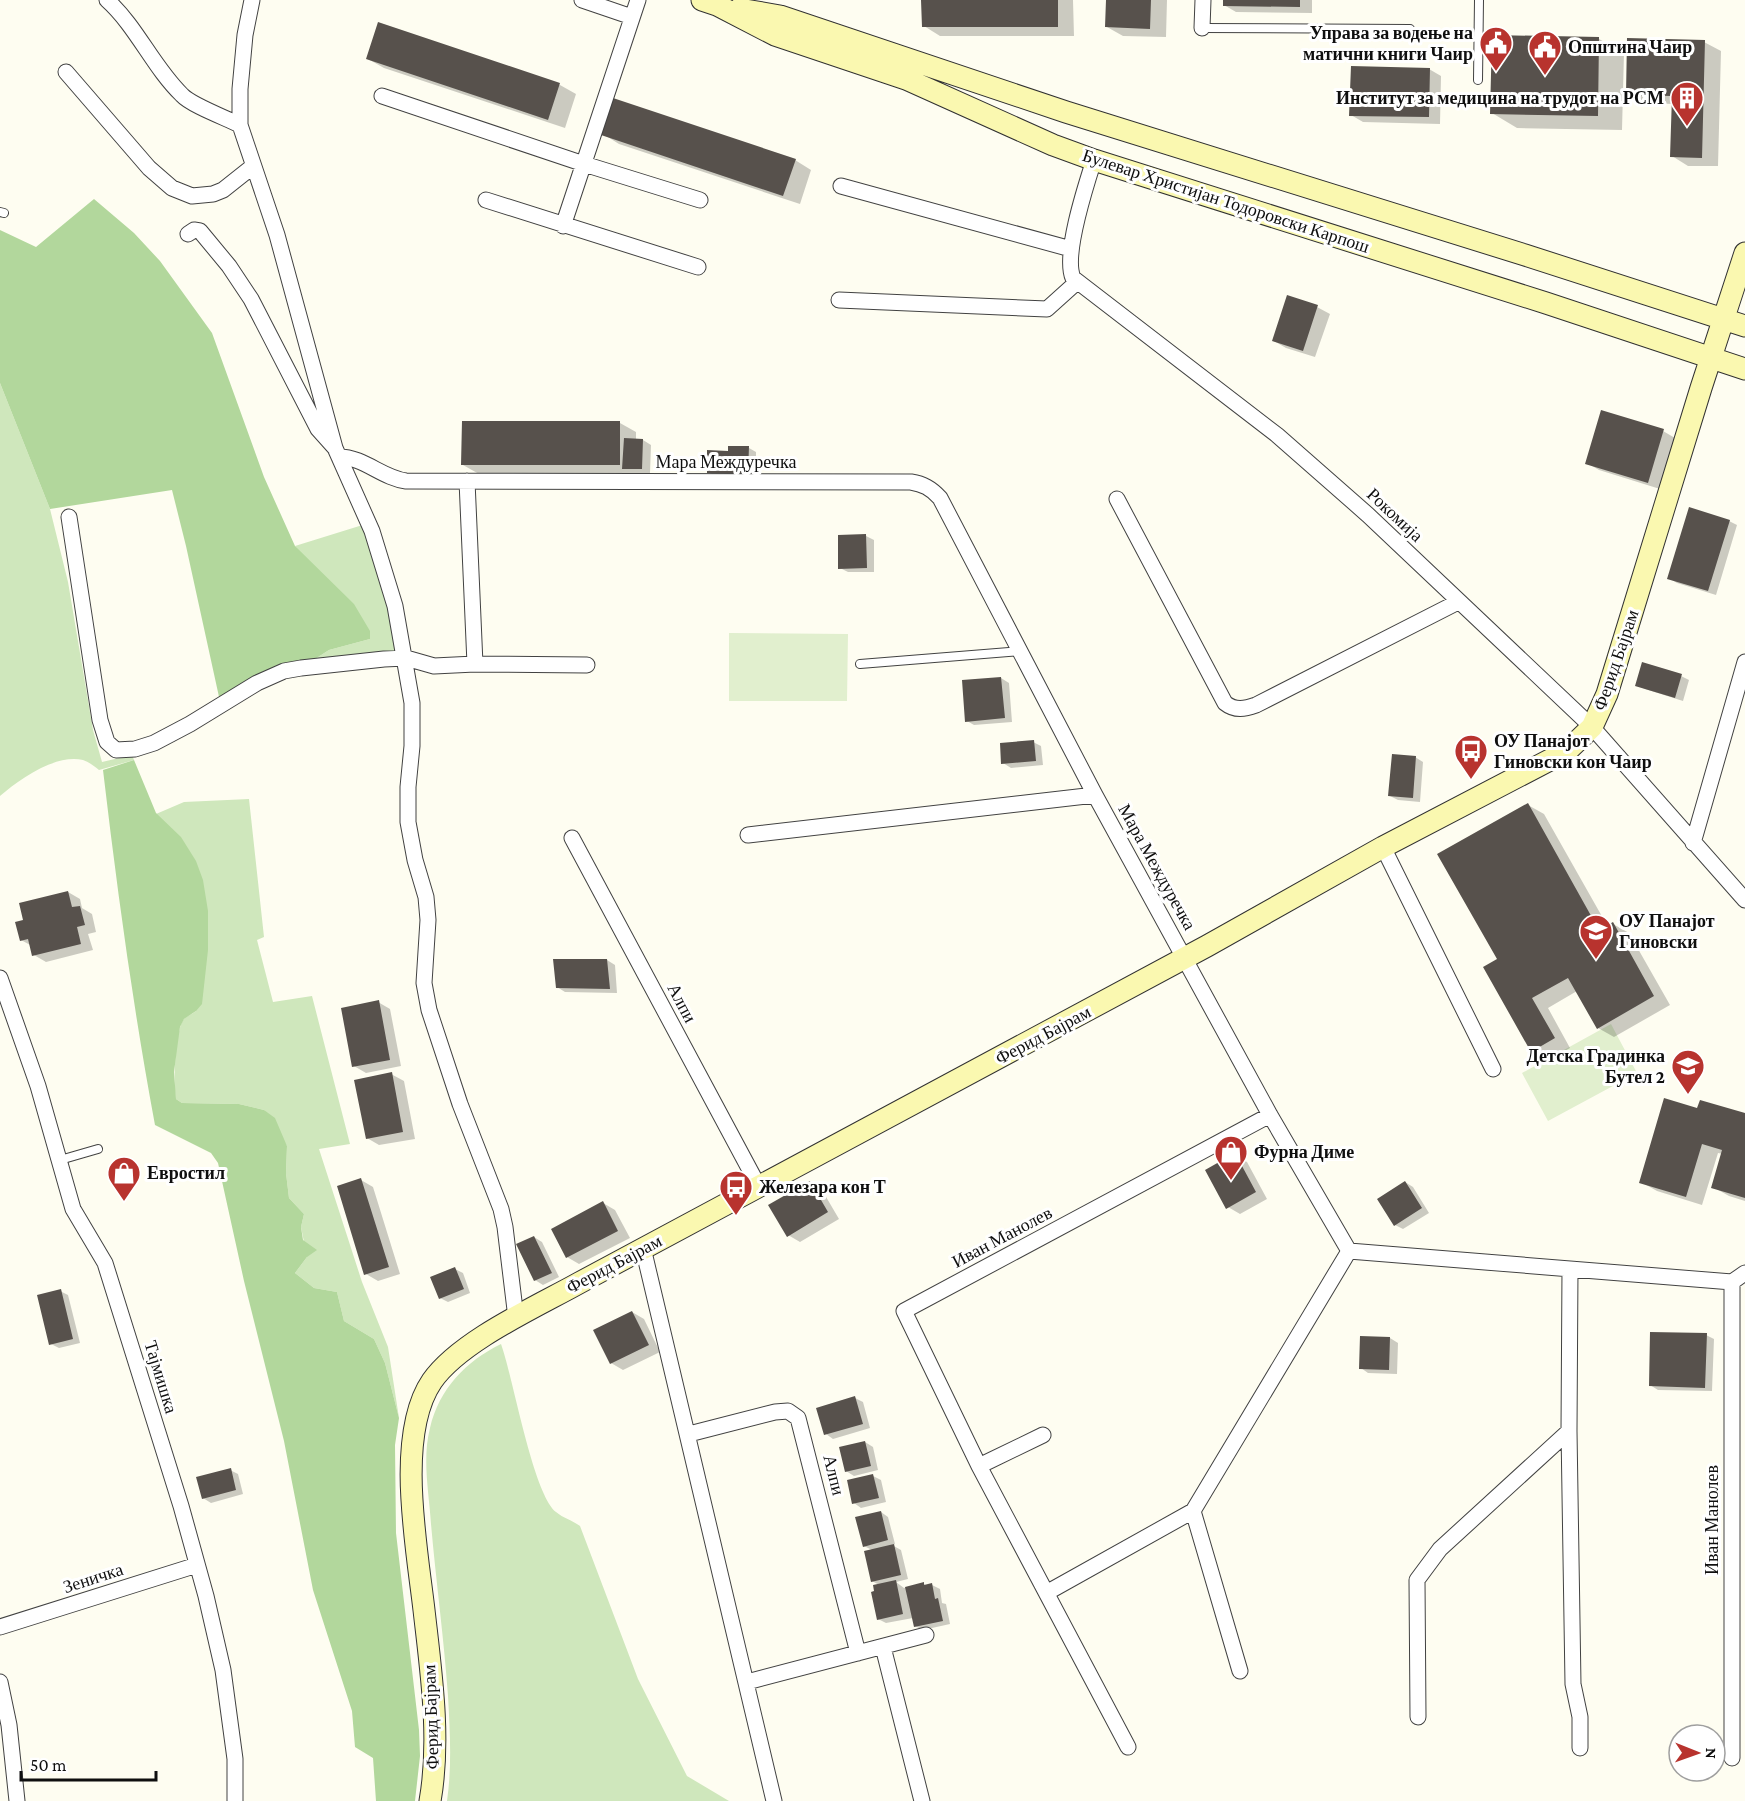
<svg xmlns="http://www.w3.org/2000/svg" width="1745" height="1801" font-family="'Crimson Pro',serif">
<rect width="100%" height="100%" fill="#fefdf1"/>
<path fill="#cfe7bc" d="M0,383L50,509L68,582L93,730L102,762L132,755L134,760L99,770C94,766 89,762 83,760C55,754 20,779 0,796Z
M369,523L406,658L301,668L329,650L370,639L295,546Z
M249,799L264,937L257,940L273,1002L312,996L350,1144L319,1149L362,1282L388,1347L399,1418L385,1363L374,1339L344,1321L337,1292L314,1288L295,1273L307,1257L301,1227L304,1214L289,1198L286,1173L287,1146L264,1110L239,1104L182,1103L176,1099C173,1085 175,1029 184,1019C187,1016 193,1014 196,1011L156,814L184,802Z
M501,1344C513,1377 533,1494 556,1512C563,1518 572,1520 580,1526L638,1679L687,1776L729,1801H447C452,1766 450,1732 448,1696C444,1639 436,1581 431,1524C429,1493 422,1459 430,1428C439,1389 466,1361 501,1344Z"/>
<path fill="#b2d79c" d="M94,199L134,233L160,261L212,333L264,477L295,546L354,604L370,631V639L329,650L301,668L221,706L186,546L172,490L50,509L0,383V230L36,247Z
M134,760L156,813L181,837L196,861L203,880L208,911V950L202,1004L196,1011L184,1019L180,1027L174,1072L176,1099L182,1103L239,1104L264,1110L275,1118L287,1146L286,1173L289,1198L304,1214L301,1227L303,1240L317,1250L307,1257L295,1273L314,1288L337,1292L344,1321L374,1339L385,1363L399,1418L395,1445L396,1533L419,1730L420,1756L415,1801H376L373,1758L355,1747L352,1711L313,1590L284,1441L244,1281L218,1163L211,1153L155,1125C133,1007 117,889 103,770Z"/>
<path fill="#e1efce" d="M729,633L848,634L847,701H729Z
M1611,1024L1637,1073L1548,1121L1522,1073Z"/>
<path fill="#0003" d="M923,0H1073L1074,36H940L924,26Z
M1108,0H1167L1166,37L1123,36L1107,27Z
M1224,0H1312V13L1236,12L1224,5Z
M379,24L560,85L576,94L565,128L384,68L368,59Z
M1493,37L1599,39L1624,53L1622,130L1517,128L1492,113Z
M1704,42L1721,51L1718,166H1688L1672,156L1673,104L1644,103L1627,94Z
M1429,69L1441,76L1440,124L1363,122L1351,115Z
M603,134L795,160L811,170L800,204L619,144Z
M1288,297L1317,307L1330,314L1315,357L1286,348L1274,341Z
M620,423L636,432V440H643L651,445L650,473L479,474L463,465Z
M1663,431L1675,438L1660,489L1599,470L1587,463Z
M749,448L756,452V478L716,476L708,472Z
M1729,521L1737,525L1716,595L1677,583L1669,578Z
M866,536L874,540V572H848L840,568Z
M1681,676L1689,680L1683,701L1645,689L1637,685Z
M1001,678L1009,683L1012,722L974,725L967,721Z
M1033,742L1041,746L1043,765L1011,768L1003,763Z
M1415,757L1423,762L1420,802L1398,800L1390,796Z
M1528,805L1544,814L1608,927L1613,924L1629,933L1670,1005L1614,1037L1598,1028L1577,991L1548,1008L1570,1048L1549,1060L1532,1051Z
M68,892L80,899L82,908L92,914L96,932L88,934L93,950L46,962L34,955L32,946L21,940L25,921Z
M607,960L615,965L617,993L565,992L557,987Z
M378,1002L390,1009L401,1066L366,1073L354,1066Z
M391,1074L404,1081L415,1139L379,1145L367,1138Z
M1698,1110L1745,1114V1201L1729,1196L1713,1187L1723,1154L1718,1153L1702,1205L1657,1191L1641,1182Z
M1235,1155L1247,1162L1267,1199L1240,1214L1228,1207Z
M361,1180L373,1187L400,1274L378,1281L366,1274Z
M1405,1182L1413,1187L1429,1213L1403,1229L1395,1225Z
M810,1183L822,1190L839,1219L800,1242L788,1235Z
M603,1203L615,1210L630,1238L579,1264L567,1257Z
M534,1237L542,1242L559,1277L543,1285L535,1280Z
M455,1269L463,1273L470,1293L448,1302L440,1298Z
M60,1291L68,1295L80,1343L59,1348L51,1344Z
M632,1312L644,1319L660,1352L623,1370L611,1363Z
M1706,1335L1714,1339L1712,1391L1658,1390L1650,1385Z
M1362,1337L1390,1338L1398,1343L1397,1374L1368,1373L1361,1368Z
M855,1398L863,1402L870,1428L833,1439L826,1434Z
M865,1442L873,1447L878,1470L854,1476L846,1471Z
M230,1470L238,1474L243,1494L211,1503L203,1498Z
M873,1476L881,1480L886,1502L861,1508L854,1503Z
M881,1512L888,1517L895,1544L892,1545L901,1550L908,1579L896,1582L904,1588L924,1584L927,1586L932,1585L940,1589L942,1603L946,1604L950,1624L923,1630L915,1626L913,1618L886,1623L878,1619L879,1585L872,1581V1550L864,1546Z"/>
<path fill="#57514c" d="M921,0H1058V27H922Z
M1106,0H1151L1150,29L1105,27Z
M1223,0H1300V7L1223,6Z
M378,22L560,83L548,120L366,59Z
M1492,35L1599,37L1598,116L1490,114Z
M1627,38L1705,40L1702,158L1670,157L1672,96L1626,95Z
M1351,66L1430,68L1429,117L1349,116Z
M613,98L796,159L783,196L601,135Z
M1287,295L1318,305L1303,351L1272,341Z
M1601,410L1664,429L1648,483L1585,464Z
M462,421H620V465H461Z
M624,438L643,439L642,469H622Z
M728,446H749L748,474L707,473V450L728,451Z
M1689,507L1730,520L1708,591L1667,579Z
M866,534L867,568L838,569V535Z
M1642,662L1682,674L1675,698L1635,686Z
M1001,677L1005,718L965,722L962,680Z
M1034,740L1036,761L1001,764L1000,743Z
M1392,754L1416,756L1413,798L1388,796Z
M1528,803L1599,930L1613,922L1654,996L1597,1029L1568,978L1532,998L1555,1038L1531,1052L1483,967L1497,959L1437,854Z
M68,891L72,907L80,906L85,925L77,927L81,944L32,956L28,939L20,941L15,922L23,920L19,903Z
M553,959H607L610,989L556,988Z
M379,1000L390,1060L352,1067L341,1008Z
M392,1072L403,1132L366,1139L354,1080Z
M1664,1098L1697,1108L1700,1100L1745,1113V1198L1711,1188L1722,1150L1702,1144L1686,1197L1639,1183Z
M1235,1153L1256,1192L1226,1209L1205,1170Z
M361,1178L389,1267L364,1275L337,1186Z
M810,1181L828,1212L787,1237L768,1205Z
M1405,1181L1422,1208L1394,1226L1377,1199Z
M603,1201L618,1231L566,1258L551,1229Z
M534,1236L552,1273L534,1281L516,1244Z
M455,1267L464,1289L439,1299L430,1277Z
M61,1289L73,1339L49,1345L37,1295Z
M632,1311L649,1345L610,1364L593,1330Z
M1650,1332L1707,1333L1705,1388L1649,1386Z
M1360,1336L1390,1337L1389,1370L1359,1369Z
M855,1396L863,1424L824,1435L816,1408Z
M865,1441L871,1466L845,1472L839,1447Z
M231,1468L236,1490L202,1499L196,1477Z
M873,1474L879,1498L852,1504L847,1480Z
M881,1511L888,1540L863,1547L855,1517Z
M894,1544L901,1575L871,1582L864,1551Z
M896,1580L903,1614L877,1620L871,1592L874,1591L873,1585Z
M924,1582V1585L932,1583L935,1599L938,1598L943,1621L914,1627L905,1587Z"/>
<g fill="none" stroke-linecap="round" stroke-linejoin="round">
<defs>
<path id="lane" d="M1202,28L1410,29
M1478,80L1479,0
M0,212L4,213
M860,664L1020,651
M60,1160L98,1149"/>
<path id="street" d="M107,0C137,27 153,67 182,95C191,105 226,118 240,125
M252,0L245,35L240,89V125L277,235L335,448L372,531L395,606L412,703V746L408,787V822L415,860L426,897L428,920L424,983L429,1010L460,1104L501,1209L505,1227L516,1318
M582,0L632,17
M1202,28L1203,0
M66,72L149,168L172,188L192,196L213,194L223,190L252,167
M382,96L584,164L700,200
M1094,160C1086,185 1063,255 1073,278L1277,435L1368,515L1592,727L1745,900
M841,186L1071,249
M486,200L698,267
M563,226L638,0
M188,234L194,230L200,231L229,266L251,299L318,429L335,448
M839,300L1047,309L1077,282
M339,457C364,457 382,478 406,481L911,482C923,484 931,488 940,498L1095,795L1270,1115L1349,1251
M467,481L475,664
M1117,499L1225,703C1235,711 1245,709 1256,705L1458,602
M69,517L100,720L107,742L116,750L135,749L154,743L190,724L257,683L284,671L301,668L384,659L406,658L434,666L475,664L587,665
M748,835L1095,795
M572,838L759,1187
M1693,843L1745,662
M1383,847L1493,1069
M0,978L38,1086L73,1209L105,1263L181,1506L206,1596L223,1670L235,1759V1801
M643,1248L774,1801
M1349,1251L1732,1282L1745,1273
M1570,1269L1569,1431L1573,1684L1580,1717V1748
M1732,1282V1758
M689,1434L775,1412L788,1411L798,1418L858,1653
M979,1466L1043,1435
M1048,1592L1193,1511
M0,1627L197,1565
M883,1647L922,1801
M1240,1671L1193,1511L1349,1251
M0,1682L9,1725L17,1801
M747,1682L926,1635
M1418,1717L1417,1580L1440,1549L1569,1431
M1128,1747L979,1466L904,1311L1270,1115"/>
<path id="secondary" d="M702,0L717,5L775,35L906,79L1053,145L1094,160L1546,303L1745,369
M739,9L780,16L1066,112L1525,255L1745,326
M430,1801C441,1739 431,1672 424,1610C417,1548 395,1435 432,1381C460,1341 536,1307 579,1283L1207,946L1383,847L1567,751L1592,727L1607,694L1701,388L1745,253"/>
</defs>
<use href="#lane" stroke="#424242" stroke-width="10"/>
<use href="#street" stroke="#424242" stroke-width="17"/>
<use href="#secondary" stroke="#313131" stroke-width="23"/>
<use href="#lane" stroke="#fff" stroke-width="8"/>
<use href="#street" stroke="#fff" stroke-width="15"/>
<use href="#secondary" stroke="#faf8b0" stroke-width="21"/>
</g>
<defs>
<symbol id="civic-pin" viewBox="-11 -11 22 30"><path d="M0 17L-7.5 6A9.5 9.5 0 1 1 7.5 6Z" fill="#b8332e" stroke="#fff"/><path d="M-.6-6.5H3V-4.5H.6V-3L4-1V1h2V6H-6V1h2V-1L-.6-3ZM-1.2 2.5V6h2.4V2.5Z" fill="#fff"/></symbol>
<symbol id="building-pin" viewBox="-11 -11 22 30"><path d="M0 17L-7.5 6A9.5 9.5 0 1 1 7.5 6Z" fill="#b8332e" stroke="#fff"/><path d="M-4-6H4V6H1V3H-1V6H-4ZM-2.5-4.3h1.7v1.8h-1.7ZM.8-4.3h1.7v1.8H.8ZM-2.5-1h1.7V.8h-1.7ZM.8-1h1.7V.8H.8Z" fill="#fff"/></symbol>
<symbol id="bus-pin" viewBox="-11 -11 22 30"><path d="M0 17L-7.5 6A9.5 9.5 0 1 1 7.5 6Z" fill="#b8332e" stroke="#fff"/><path d="M-5-6H5V4H4V6H2V4H-2V6H-4V4H-5ZM-3.5-4V0h7V-4ZM-3.5 1.2v1.5H-2V1.2ZM2 1.2v1.5H3.5V1.2Z" fill="#fff"/></symbol>
<symbol id="school-pin" viewBox="-11 -11 22 30"><path d="M0 17L-7.5 6A9.5 9.5 0 1 1 7.5 6Z" fill="#b8332e" stroke="#fff"/><path d="M0-5L7-2L0 1L-7-2ZM-4 1L0 2.5L4 1V4Q0 6-4 4Z" fill="#fff"/></symbol>
<symbol id="shop-pin" viewBox="-11 -11 22 30"><path d="M0 17L-7.5 6A9.5 9.5 0 1 1 7.5 6Z" fill="#b8332e" stroke="#fff"/><path d="M-5-2.5h2.3a2.7 3.5 0 0 1 5.4 0H5L5.5 6h-11ZM-1.5-2.5h3a1.5 2.3 0 0 0-3 0Z" fill="#fff"/></symbol>
</defs>
<g fill-rule="evenodd">
<use href="#civic-pin" x="1477" y="24" width="38" height="52"/>
<use href="#civic-pin" x="1526" y="28" width="38" height="52"/>
<use href="#building-pin" x="1668" y="79" width="38" height="52"/>
<use href="#bus-pin" x="1452" y="732" width="38" height="52"/>
<use href="#school-pin" x="1577" y="912" width="38" height="52"/>
<use href="#school-pin" x="1669" y="1047" width="38" height="52"/>
<use href="#shop-pin" x="1212" y="1133" width="38" height="52"/>
<use href="#shop-pin" x="105" y="1154" width="38" height="52"/>
<use href="#bus-pin" x="717" y="1168" width="38" height="52"/>
</g>
<g text-anchor="middle" stroke-width="6" stroke-linejoin="round" paint-order="stroke">
<g font-size="18" font-weight="bold" fill="#0f0f0f" stroke="#fff" text-anchor="start">
<text x="1473" y="39" text-anchor="end">Управа за водење на<tspan x="1473" dy="21">матични книги Чаир</tspan></text>
<text x="1568" y="53">Општина Чаир</text>
<text x="1664" y="104" text-anchor="end">Институт за медицина на трудот на РСМ</text>
<text x="1494" y="747">ОУ Панајот<tspan x="1494" dy="21">Гиновски кон Чаир</tspan></text>
<text x="1619" y="927">ОУ Панајот<tspan x="1619" dy="21">Гиновски</tspan></text>
<text x="1665" y="1062" text-anchor="end">Детска Градинка<tspan x="1665" dy="21">Бутел 2</tspan></text>
<text x="1254" y="1158">Фурна Диме</text>
<text x="147" y="1179">Евростил</text>
<text x="759" y="1193">Железара кон Т</text>
</g>
<g font-size="18" fill="#0f0f0f" stroke="#fff">
<text transform="translate(1226 201) rotate(18)" y="6">Булевар Христијан Тодоровски Карпош</text>
<text x="726" y="468">Мара Междуречка</text>
<text transform="translate(1395 515) rotate(43)" y="6">Рокомија</text>
<text transform="translate(1616 660) rotate(-71)" y="6">Ферид Бајрам</text>
<text transform="translate(1157 867) rotate(61)" y="6">Мара Междуречка</text>
<text transform="translate(682 1003) rotate(62)" y="6">Алпи</text>
<text transform="translate(1043 1035) rotate(-28)" y="6">Ферид Бајрам</text>
<text transform="translate(1002 1237) rotate(-28)" y="6">Иван Манолев</text>
<text transform="translate(614 1264) rotate(-28)" y="6">Ферид Бајрам</text>
<text transform="translate(161 1377) rotate(73)" y="6">Тајмишка</text>
<text transform="translate(834 1475) rotate(76)" y="6">Алпи</text>
<text transform="translate(1712 1520) rotate(-90)" y="6">Иван Манолев</text>
<text transform="translate(93 1578) rotate(-18)" y="6">Зеничка</text>
<text transform="translate(431 1717) rotate(-92)" y="6">Ферид Бајрам</text>
</g>
</g>
<g transform="translate(1697 1753) rotate(91)"><circle r="28" fill="#ffffff" stroke="#9f9f9f" stroke-width="1.5"/>
<path d="M0-4.5L10 22L0 15L-10 22Z" fill="#b8332e"/>
<text y="-9" font-size="16" font-weight="bold" text-anchor="middle" fill="#0f0f0f">N</text>
</g>
<path d="M21 1771v9h135v-9" fill="none" stroke="#0f0f0f" stroke-width="3"/>
<text x="30" y="1771" font-size="18" fill="#0f0f0f" stroke="#ffffff" stroke-width="4.5" paint-order="stroke">50 m</text>
</svg>
